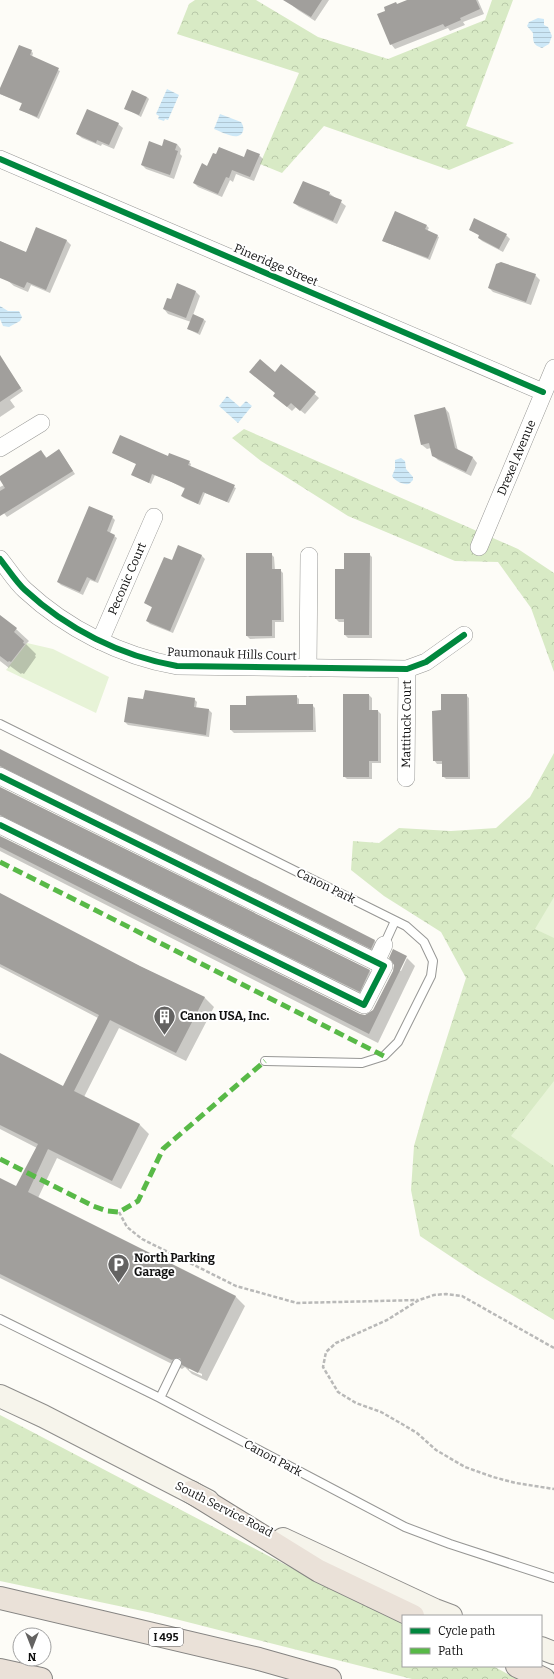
<svg xmlns="http://www.w3.org/2000/svg" width="554" height="1679" font-family="Bitter,serif">
<defs>
<pattern id="forest-crowns" width="20" height="18" patternUnits="userSpaceOnUse"><rect width="20" height="18" fill="#d8eac5"/><path d="M2 6a3 3 0 1 1 6 0M12 15a3 3 0 1 1 6 0" fill="none" stroke="#b8c8a8"/></pattern>
<pattern id="water-rules" width="6" height="5" patternUnits="userSpaceOnUse"><rect width="6" height="5" fill="#cde8f7"/><path d="M0 2.5h6" fill="none" stroke="#afc6d3"/></pattern>
</defs>
<rect width="100%" height="100%" fill="#fdfcf7"/>
<path fill="url(#forest-crowns)" d="M195,0H256L318,37L388,59L485,20L492,0H513L466,126L514,143L449,170L324,126L282,173L260,164L299,73L177,34L189,4Z
M244,429L518,549L554,573V672L531,608L498,562L455,561L348,516L261,461L232,438Z
M554,753V1320L477,1274L420,1236L411,1190L414,1146L428,1097L466,978L441,932L384,896L351,870L353,841L379,843L399,828L451,831L496,828L530,797Z
M0,1415L307,1576L403,1623V1666H493L517,1679H412L152,1613L0,1581Z"/>
<path fill="#e7f3d7" d="M27,643L53,649L109,677L96,713L6,670Z
M554,897V938L535,929Z
M554,1081V1166L511,1136Z"/>
<path fill="url(#water-rules)" d="M538,18L544,19V25L548,27L552,36L549,44L542,48C533,45 533,42 533,33L527,26L529,22Z
M167,89L179,95L168,120L165,119L164,121L158,119L159,116L156,114Z
M220,114L241,122C243,125 244,128 243,131C239,143 221,131 214,129Z
M0,306L8,311H19L22,317L20,321L9,327L3,326L0,319Z
M227,396L240,407L246,401L252,406L238,423L219,406Z
M401,458L405,461L406,469L413,477V480L409,484C403,485 395,481 392,476L395,469V460Z"/>
<path fill="#0003" fill-rule="evenodd" d="M293,0H329L315,21L298,10L293,6Z
M411,0H478L484,14L463,22L465,25L450,31L448,28L395,49L391,44L398,5Z
M31,51L33,53L32,57L60,71L39,119L23,111L21,109L23,104L0,94V91Z
M147,97L149,99L141,117L125,108Z
M118,124L123,128L114,149L102,144L101,146L82,138L77,134Z
M177,144L181,149L180,154L182,156L174,179L146,169L142,165L162,147Z
M259,155L263,159L254,181L236,174L233,182L230,180L222,197L198,187L194,183L208,167Z
M329,193L346,206L337,224L299,207L294,203Z
M427,226L429,228L427,231L439,237L430,260L383,241Z
M36,229L67,241L71,245L50,293L31,285L28,292L14,286L0,274V241L26,253Z
M470,230L506,235L510,239L503,252L482,241L479,238L480,236Z
M535,275L540,280L531,305L493,292L489,288Z
M196,292L200,296L193,315L206,321L200,335L188,329L191,322L168,314L164,309L171,300Z
M282,365L319,398L305,414L296,407L292,411L279,400L275,373Z
M7,368L23,391L10,400L15,407L0,417V372Z
M445,408L449,413L458,451L473,458L477,463L471,476L438,460L433,455L431,448L427,449L422,445L415,415Z
M59,450L75,474L7,517L0,508V487L4,485L0,477L41,451L47,458Z
M113,453L168,458L189,462L191,464L190,467L236,488L229,503L205,493L200,505L184,498L182,496L185,489L172,482L155,475L151,484L135,476L137,464Z
M112,517L115,520L110,533L117,538L98,583L90,580L83,595L61,585L58,582Z
M179,547L202,556L205,559L173,633L150,624L147,621L153,608L145,603L172,561Z
M271,554L274,557L275,570H280L283,573L284,622H275V638L250,639L247,636Z
M369,554L372,557V638H348L345,635V622H339L336,619L345,570Z
M0,623L16,629L29,641L26,644L36,654L35,656L36,657L24,674L22,673L21,674L10,666L9,668L0,661Z
M369,695L372,698V711H378L381,714V763H372V779H347L344,776Z
M466,695L469,698L470,779H446L443,776V764H437L434,760L442,711Z
M296,696L299,699V705H312L315,708L316,732L234,733L231,730L247,706Z
M194,699L197,702L196,708L209,710L212,713L209,737L128,725L125,722Z
M0,750L375,941L384,950L380,957L0,781Z
M0,788L370,971L379,980L369,1000L0,829Z
M0,837L360,1015L365,1016L373,1011L399,970L401,971L407,958L415,966L378,1043L0,851Z
M0,895L139,966L205,998L214,1007L186,1061L119,1028L84,1097L140,1125L149,1134L121,1189L57,1158L38,1198L236,1297L245,1306L207,1381L192,1374L185,1367L182,1369L0,1278V1179L17,1188L37,1148L0,1129V1054L63,1087L98,1018L0,967ZM189,1368L202,1374V1376L189,1370Z"/>
<path fill="#a19f9c" d="M283,0H322L311,17Z
M407,0H476L480,9L460,18L461,20L445,27L443,24L390,45L377,14L385,11L384,7L396,2L397,4Z
M19,45L32,50L30,55L59,68L37,117L19,110L22,103L0,94V88Z
M132,90L147,97L139,115L124,109Z
M87,109L119,123L109,145L97,140L96,143L76,134Z
M164,139L177,144L175,150L178,151L170,175L141,165L149,141L162,146Z
M219,147L244,157L247,149L260,154L250,177L232,170L229,178L226,177L218,194L193,183L202,163L207,166L213,153L216,154Z
M303,181L330,192L329,195L342,200L333,221L293,203Z
M395,211L427,225L425,229L438,235L428,258L382,241Z
M474,218L507,234L499,249L478,238L479,235L469,230Z
M36,227L67,240L46,290L27,282L24,288L0,278V241L26,252Z
M501,262L536,274L526,302L488,288L496,264Z
M177,283L196,291L186,318L163,309L167,298L171,299Z
M193,314L204,319L198,333L187,329Z
M0,355L21,388L0,402Z
M260,359L275,372L281,364L316,392L300,411L291,403L287,407L273,396L275,393L249,372Z
M445,407L455,448L473,457L466,472L432,456L429,443L421,445L414,415Z
M120,435L168,456L169,453L190,461L188,465L235,485L227,502L203,492L198,504L181,496L185,488L169,481L152,474L149,483L131,475L136,464L112,453Z
M59,449L73,471L0,516V491L5,488L0,480V476L41,450L46,458Z
M89,506L113,516L107,531L115,535L95,581L87,577L80,592L57,582Z
M178,545L202,555L170,631L146,621L152,607L144,603L164,557L172,560Z
M246,553H272V569H281V620H272V636H246Z
M344,553H370L369,635H344V619H335V569H344Z
M0,615L17,628L14,632L24,641L23,643L25,644L11,662L9,661L8,662L0,656Z
M145,690L195,698L194,707L209,709L206,735L124,722L128,697L143,699Z
M343,694H369V710H378V761H369V777H343Z
M441,694H467L468,777H442V761H433L432,711L441,710Z
M297,695V704H313V730H230V705H246V696Z
M0,749L375,940L371,949L0,766Z
M0,787L370,970L360,992L0,815Z
M0,836L360,1014L365,1015L373,1010L393,971L394,965L389,958L393,949L407,956L369,1034L0,847Z
M0,893L140,966L205,997L176,1053L110,1020L74,1091L140,1124L112,1181L48,1149L28,1192L236,1296L198,1373L182,1365V1362L180,1358H176L172,1360L0,1274V1178L16,1186L38,1144L0,1125V1053L63,1086L99,1015L0,964Z"/>
<g fill="none" stroke-linecap="round" stroke-linejoin="round">
<defs>
<path id="lane" d="M0,724L406,926L424,942L433,961L431,976L398,1042L384,1056L362,1063L265,1061
M384,945L395,921
M0,1319L160,1398L405,1527L450,1544L554,1578
M160,1398L177,1363"/>
<g id="street">
<path d="M0,159L543,392"/>
<path d="M0,448L41,423"/>
<path id="s1" d="M479,547L554,368"/>
<path d="M0,559C8,569 16,582 25,590C67,629 121,656 177,666L407,669L426,662L464,635"/>
<path id="s2" d="M100,641L154,517"/>
<path d="M308,668L309,556"/>
<path d="M0,776L384,966L364,1005L0,825"/>
<path id="s3" d="M406,778L407,669"/>
<path d="M376,962L384,945"/>
</g>
<path id="secondary" d="M0,1396L43,1416L208,1501
M283,1539L435,1610L451,1616
M541,1648L554,1653"/>
<path id="highway" d="M191,1492L319,1571L413,1616
M0,1598L259,1659L330,1679
M517,1666L544,1679
M0,1670L41,1679"/>
</defs>
<use href="#lane" stroke="#979795" stroke-width="10"/>
<use href="#street" stroke="#979795" stroke-width="18"/>
<use href="#secondary" stroke="#8e8d8b" stroke-width="24"/>
<use href="#highway" stroke="#858482" stroke-width="24"/>
<path stroke="#b9b9b8" stroke-width="2.5" stroke-dasharray="4 2" stroke-linecap="butt" d="M119,1212L127,1227L142,1239L236,1286L297,1303L418,1300
M554,1348L462,1296L446,1294L434,1295L419,1300L387,1320L336,1343L326,1352L323,1367L338,1392L356,1403L381,1412L402,1424L417,1433L436,1450L465,1467L493,1477L516,1483L554,1489"/>
<use href="#lane" stroke="#fffffe" stroke-width="8"/>
<use href="#street" stroke="#fffffe" stroke-width="17"/>
<use href="#secondary" stroke="#f6f4eb" stroke-width="22"/>
<use href="#highway" stroke="#eae1d8" stroke-width="22"/>
<path stroke="#58b947" stroke-width="5" stroke-dasharray="10 5" stroke-linecap="butt" d="M0,862L384,1056
M0,1159L93,1206L107,1211L119,1212L138,1201L163,1149L265,1061"/>
<defs>
<path id="cycleway" d="M0,159L543,392
M0,559C8,569 16,582 25,590C67,629 121,656 177,666L407,669L426,662L464,635
M0,776L384,966L364,1005L0,825"/>
</defs>
<use href="#cycleway" stroke="#fff" stroke-width="8"/>
<use href="#cycleway" stroke="#00873e" stroke-width="6"/>
</g>
<defs>
<symbol id="building-pin" viewBox="-11 -11 22 30"><path d="M0 17L-7.5 6A9.5 9.5 0 1 1 7.5 6Z" fill="#646362" stroke="#fff"/><path d="M-4-6H4V6H1V3H-1V6H-4ZM-2.5-4.3h1.7v1.8h-1.7ZM.8-4.3h1.7v1.8H.8ZM-2.5-1h1.7V.8h-1.7ZM.8-1h1.7V.8H.8Z" fill="#fff"/></symbol>
<symbol id="parking-pin" viewBox="-11 -11 22 30"><path d="M0 17L-7.5 6A9.5 9.5 0 1 1 7.5 6Z" fill="#646362" stroke="#fff"/><path d="M-3.5-5.5H1a3.5 3.5 0 0 1 0 7H-1V5.5H-3.5ZM-1-3.4V-.6H.8a1.4 1.4 0 0 0 0-2.8Z" fill="#fff"/></symbol>
</defs>
<g fill-rule="evenodd">
<use href="#building-pin" x="152" y="1004" width="25" height="34"/>
<use href="#parking-pin" x="106" y="1252" width="25" height="34"/>
</g>
<g text-anchor="middle" stroke-width="4" stroke-linejoin="round" paint-order="stroke">
<rect fill="#fff" stroke="#585858" stroke-width="1" x="149" y="1628" width="34" height="18" rx="3"/>
<g font-size="11" font-weight="bold" fill="#111">
<text x="166" y="1641">I 495</text>
</g>
<g font-size="12" fill="#111" stroke="#fff">
<text transform="translate(276 265) rotate(23)" y="4">Pineridge Street</text>
<text dy="4" stroke="none"><textPath href="#s1" startOffset="97">Drexel Avenue</textPath></text>
<text dy="4" stroke="none"><textPath href="#s2" startOffset="68">Peconic Court</textPath></text>
<text transform="translate(232 654) rotate(2)" y="4">Paumonauk Hills Court</text>
<text dy="4" stroke="none"><textPath href="#s3" startOffset="54">Mattituck Court</textPath></text>
<text transform="translate(326 886) rotate(26)" y="4">Canon Park</text>
<text transform="translate(273 1458) rotate(28)" y="4">Canon Park</text>
<text transform="translate(224 1509) rotate(27)" y="4">South Service Road</text>
</g>
<g font-size="12" font-weight="bold" fill="#111" stroke="#fff" text-anchor="start">
<text x="180" y="1020">Canon USA, Inc.</text>
<text x="134" y="1262">North Parking<tspan x="134" dy="14">Garage</tspan></text>
</g>
</g>
<rect x="402" y="1615" width="140" height="52" fill="#ffffff" stroke="#a0a0a0"/>
<rect x="410" y="1628" width="20" height="6" fill="#00873e" stroke="#a0a0a0"/>
<text x="438" y="1635" font-size="12" fill="#111111">Cycle path</text>
<rect x="410" y="1648" width="20" height="6" fill="#58b947" stroke="#a0a0a0"/>
<text x="438" y="1655" font-size="12" fill="#111111">Path</text>
<g transform="translate(32 1647) rotate(180)"><circle r="19" fill="#ffffff" stroke="#a0a0a0"/>
<path d="M0-3L7 15L0 10L-7 15Z" fill="#646362"/>
<text y="-6" font-size="11" font-weight="bold" text-anchor="middle" fill="#111111">N</text>
</g>
</svg>
